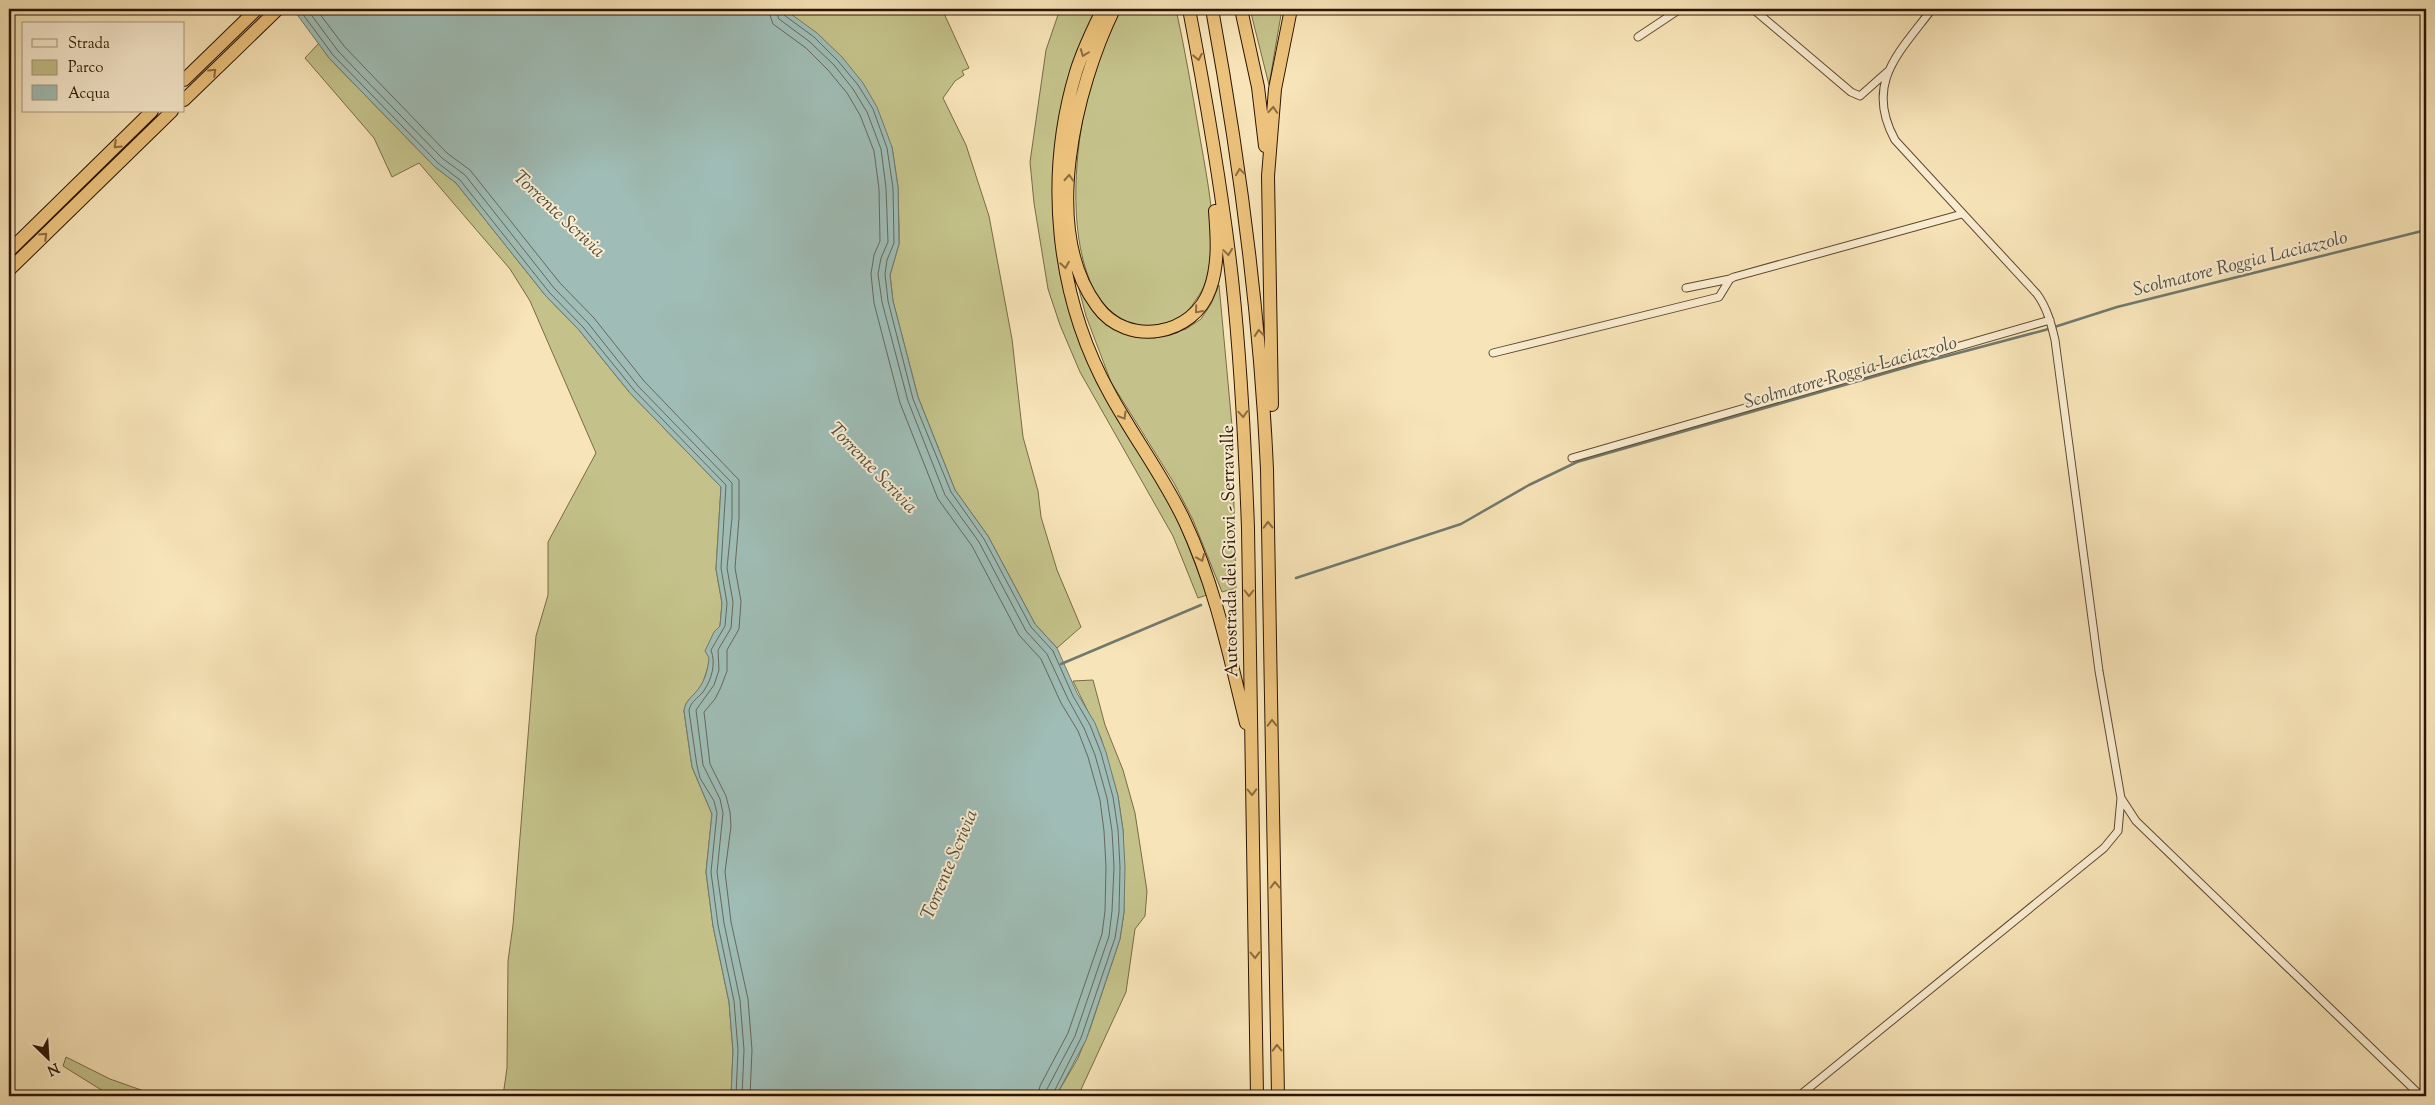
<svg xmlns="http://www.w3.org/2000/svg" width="2435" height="1105" font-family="'Sorts Mill Goudy',serif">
<rect width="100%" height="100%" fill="#f7e4b8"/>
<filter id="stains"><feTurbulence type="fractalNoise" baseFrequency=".004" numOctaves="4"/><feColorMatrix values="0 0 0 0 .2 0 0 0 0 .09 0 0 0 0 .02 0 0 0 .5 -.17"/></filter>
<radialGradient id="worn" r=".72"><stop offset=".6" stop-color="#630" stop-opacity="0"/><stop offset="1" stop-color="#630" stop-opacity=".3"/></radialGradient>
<path fill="#c4c28a" stroke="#786b45" d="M784,9H942L969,68L962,71L964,75L955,81L943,98L966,145L989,216L1012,339L1023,437L1038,491L1041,517L1057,570L1081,627L1057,648L1035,624L988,536L955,490L918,397L893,301L890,275L899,244V228L898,187L892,147L797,19Z
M1060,9H1097L1079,50L1065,285L1132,440L1177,517L1207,595L1198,598L1173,536L1080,372L1060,325L1048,289L1034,203L1030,162L1046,50Z
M1121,9H1176C1185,50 1192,91 1199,132C1204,162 1214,210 1213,241C1212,251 1210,264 1208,274C1206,284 1201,293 1195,301C1165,349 1108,326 1090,281C1068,228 1075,148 1088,94C1095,64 1109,36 1121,9Z
M1250,9H1282L1269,85Z
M319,43L329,58L435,167L456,183L545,295L579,330L630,393L721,487L716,569L722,603L720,626C708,638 712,655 707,670C705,676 703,684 699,689C693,697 685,700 684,711L692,767L712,814L706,872L713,926L729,1002L733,1051L731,1096H503L507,1068L508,961L513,925L536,636L548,595V542L596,453L530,301L510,269L419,163L392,177L374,138L305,58Z
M1075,274L1086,299L1097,313L1138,337L1155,338L1186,329L1201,319L1211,304L1219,285L1232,426L1236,588L1222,592L1193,520L1174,483L1111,382L1086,316Z
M1093,680L1105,725L1123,770L1135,813L1147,891L1145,916L1135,929L1126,992L1078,1096H1056L1078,1058L1090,1029L1120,939L1124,912L1123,830L1118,796L1101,738L1073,681Z
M66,1057L110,1079L158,1096H111L63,1066Z"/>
<path fill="#9fbdb6" stroke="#71796d" d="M293,9H784L817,33L842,57L863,83L877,107L892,147L898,187L899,244L890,275L893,301L918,397L955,490L988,536L1035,624L1057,648L1077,693L1095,723L1106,752L1118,796L1123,830L1125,867L1124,912L1120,939L1086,1040L1056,1096H731L733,1051L729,1002L713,926L706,872L712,814L692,767L684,711C685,700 693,697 699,688C705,680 708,669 709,658L705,651L714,632L720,626L722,603L716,569L721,487L630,393L579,330L545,295L456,183L435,167L329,58Z"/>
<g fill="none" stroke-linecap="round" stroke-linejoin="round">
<path stroke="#66685b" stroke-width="1" d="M299,9L333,55L438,163L460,180L549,292L583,327L634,390L726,485L721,568L727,603L725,626L711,650C716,664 712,679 703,692C698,698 690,702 689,711L697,766L700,778L714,801L717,813L711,872L718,925L734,1001L738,1050L736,1096
M307,9L338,51L359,73L442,158L465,175L554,288L588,323L638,386L732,483V518L727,568L733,602L731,628L718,650L719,670L714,685L696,710L703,765L720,799L723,813L717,872L724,923L740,1000L744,1050L742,1096
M316,9L344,46L365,68L447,153L470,170L560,283L594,318L644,381L739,480V518L735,568L741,601L739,629L727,650V671L721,687L715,699L704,712L710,764L726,796L730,812L731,826L725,872L731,922L748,999L752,1050L750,1096
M768,9L773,24L806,48L828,70L847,93L860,115L874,151L879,189L880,241L874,255L871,274L874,303L900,403L938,499L972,546L1019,635L1041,659L1061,703L1078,731L1088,757L1100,800L1104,831L1106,867L1105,911L1102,934L1068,1033L1040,1086L1038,1096
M775,9L779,19L810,42L834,65L853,89L867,112L881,149L886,188L888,242L881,258L878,274L882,302L908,401L945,495L979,542L1026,631L1047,654L1068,699L1084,728L1095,755L1107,798L1112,831L1114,867L1112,911L1109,936L1075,1036L1047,1089L1045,1096
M782,9L784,15L814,37L838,61L858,85L873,109L887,148L893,188L894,243L887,260L885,274L888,301L913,399L951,492L984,539L1031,627L1053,651L1073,696L1090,725L1101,753L1113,797L1118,830L1120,867L1119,912L1115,938L1081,1038L1052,1096"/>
<path stroke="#71796d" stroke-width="2.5" d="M1296,578L1461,524L1529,485L1577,462L1928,361L2045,330L2117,307L2426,230
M1061,664L1201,605"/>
<defs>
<path id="street" d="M1753,9L1851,92L1860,96L1887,72
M1638,37L1680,9
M1686,288L1730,279
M1493,353L1719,297L1730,279L1734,277L1962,214
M1572,458L2050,320
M2121,798L2136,821L2421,1096
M1799,1096L2104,848L2118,831L2121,798L2099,671L2055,340C2051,323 2047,308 2037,294L1895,140C1864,83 1899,53 1932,9"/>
<path id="highway" d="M1103,9C1093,29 1083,50 1076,72C1044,178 1056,297 1110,394C1134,438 1164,477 1185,522C1215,586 1229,654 1246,723
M1114,9C1076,87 1040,229 1097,306C1127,348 1194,336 1210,289C1219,264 1217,237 1215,211
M1189,9C1206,98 1222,188 1232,279C1241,362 1245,445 1248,528L1257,1096
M1212,9C1240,162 1260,314 1267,469L1278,1096
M1241,9L1258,87L1265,146
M184,80L257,9
M184,100L278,9
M9,251L152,111
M9,270L172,111
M1272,405L1268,176L1275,89L1291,9"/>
</defs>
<use href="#street" stroke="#5f482e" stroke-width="9"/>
<use href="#highway" stroke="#2c1400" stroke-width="14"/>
<use href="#street" stroke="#faedd1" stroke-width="7"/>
<use href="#highway" stroke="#ecc27c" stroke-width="12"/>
</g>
<defs><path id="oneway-chevron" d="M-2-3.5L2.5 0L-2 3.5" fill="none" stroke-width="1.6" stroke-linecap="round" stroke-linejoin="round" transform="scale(1.25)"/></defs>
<g stroke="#8c6b3e">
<use href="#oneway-chevron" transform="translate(1084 53) rotate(111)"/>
<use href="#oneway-chevron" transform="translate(1198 57) rotate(79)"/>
<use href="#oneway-chevron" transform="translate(213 72) rotate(-44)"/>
<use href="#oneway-chevron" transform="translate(1273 110) rotate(-86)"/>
<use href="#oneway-chevron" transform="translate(117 145) rotate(136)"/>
<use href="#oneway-chevron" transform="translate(1240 172) rotate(-98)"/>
<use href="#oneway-chevron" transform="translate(1069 178) rotate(-87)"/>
<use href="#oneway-chevron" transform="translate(44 236) rotate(-44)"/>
<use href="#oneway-chevron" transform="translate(1228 252) rotate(82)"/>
<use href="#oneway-chevron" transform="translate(1065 265) rotate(81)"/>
<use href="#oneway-chevron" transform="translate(1198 310) rotate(131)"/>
<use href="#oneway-chevron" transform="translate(1259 333) rotate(-95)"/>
<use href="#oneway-chevron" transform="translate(1243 414) rotate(86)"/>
<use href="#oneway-chevron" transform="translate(1123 416) rotate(59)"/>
<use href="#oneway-chevron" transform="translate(1268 525) rotate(-91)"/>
<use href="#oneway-chevron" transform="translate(1201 558) rotate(67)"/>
<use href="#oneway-chevron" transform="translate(1249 593) rotate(90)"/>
<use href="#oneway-chevron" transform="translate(1272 723) rotate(-91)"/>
<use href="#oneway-chevron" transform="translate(1252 792) rotate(89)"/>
<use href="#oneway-chevron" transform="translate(1275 885) rotate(-91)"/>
<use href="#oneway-chevron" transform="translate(1255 955) rotate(89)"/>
<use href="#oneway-chevron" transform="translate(1277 1048) rotate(-91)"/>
</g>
<g text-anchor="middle" stroke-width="4" stroke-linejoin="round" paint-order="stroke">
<g font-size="18" fill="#2c1400" stroke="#faedd1">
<text transform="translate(1229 551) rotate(-91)" y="6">Autostrada dei Giovi - Serravalle</text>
</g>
<g font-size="19" font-style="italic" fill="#544f40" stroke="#faedd1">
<text transform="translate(560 213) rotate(43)" y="7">Torrente Scrivia</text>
<text transform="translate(2240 262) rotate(-14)" y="7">Scolmatore Roggia Laciazzolo</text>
<text transform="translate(1850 371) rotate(-16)" y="7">Scolmatore Roggia Laciazzolo</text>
<text transform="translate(874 467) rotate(46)" y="7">Torrente Scrivia</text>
<text transform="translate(948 864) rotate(-67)" y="7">Torrente Scrivia</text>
</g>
</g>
<rect width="2435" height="1105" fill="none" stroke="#f7e4b8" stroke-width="30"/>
<rect x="10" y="10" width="2415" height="1085" fill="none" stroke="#2c1400" stroke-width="2.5"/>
<rect x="15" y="15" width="2405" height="1075" fill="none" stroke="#2c1400"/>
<rect x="22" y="22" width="162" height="90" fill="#faedd1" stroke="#a8967d"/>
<rect x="32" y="39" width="25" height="8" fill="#faedd1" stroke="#a8967d"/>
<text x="68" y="48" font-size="15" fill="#2c1400">Strada</text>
<rect x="32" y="60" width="25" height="15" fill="#c4c28a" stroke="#a8967d"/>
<text x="68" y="72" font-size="15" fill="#2c1400">Parco</text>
<rect x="32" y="85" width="25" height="15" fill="#9fbdb6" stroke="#a8967d"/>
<text x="68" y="98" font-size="15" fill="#2c1400">Acqua</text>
<g transform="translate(48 1058) rotate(155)" stroke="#faedd1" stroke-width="4" paint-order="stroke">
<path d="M0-4L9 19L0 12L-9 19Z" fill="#2c1400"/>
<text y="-8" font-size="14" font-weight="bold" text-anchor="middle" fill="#2c1400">N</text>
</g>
<rect width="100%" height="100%" filter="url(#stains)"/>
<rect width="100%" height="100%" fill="url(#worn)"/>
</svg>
